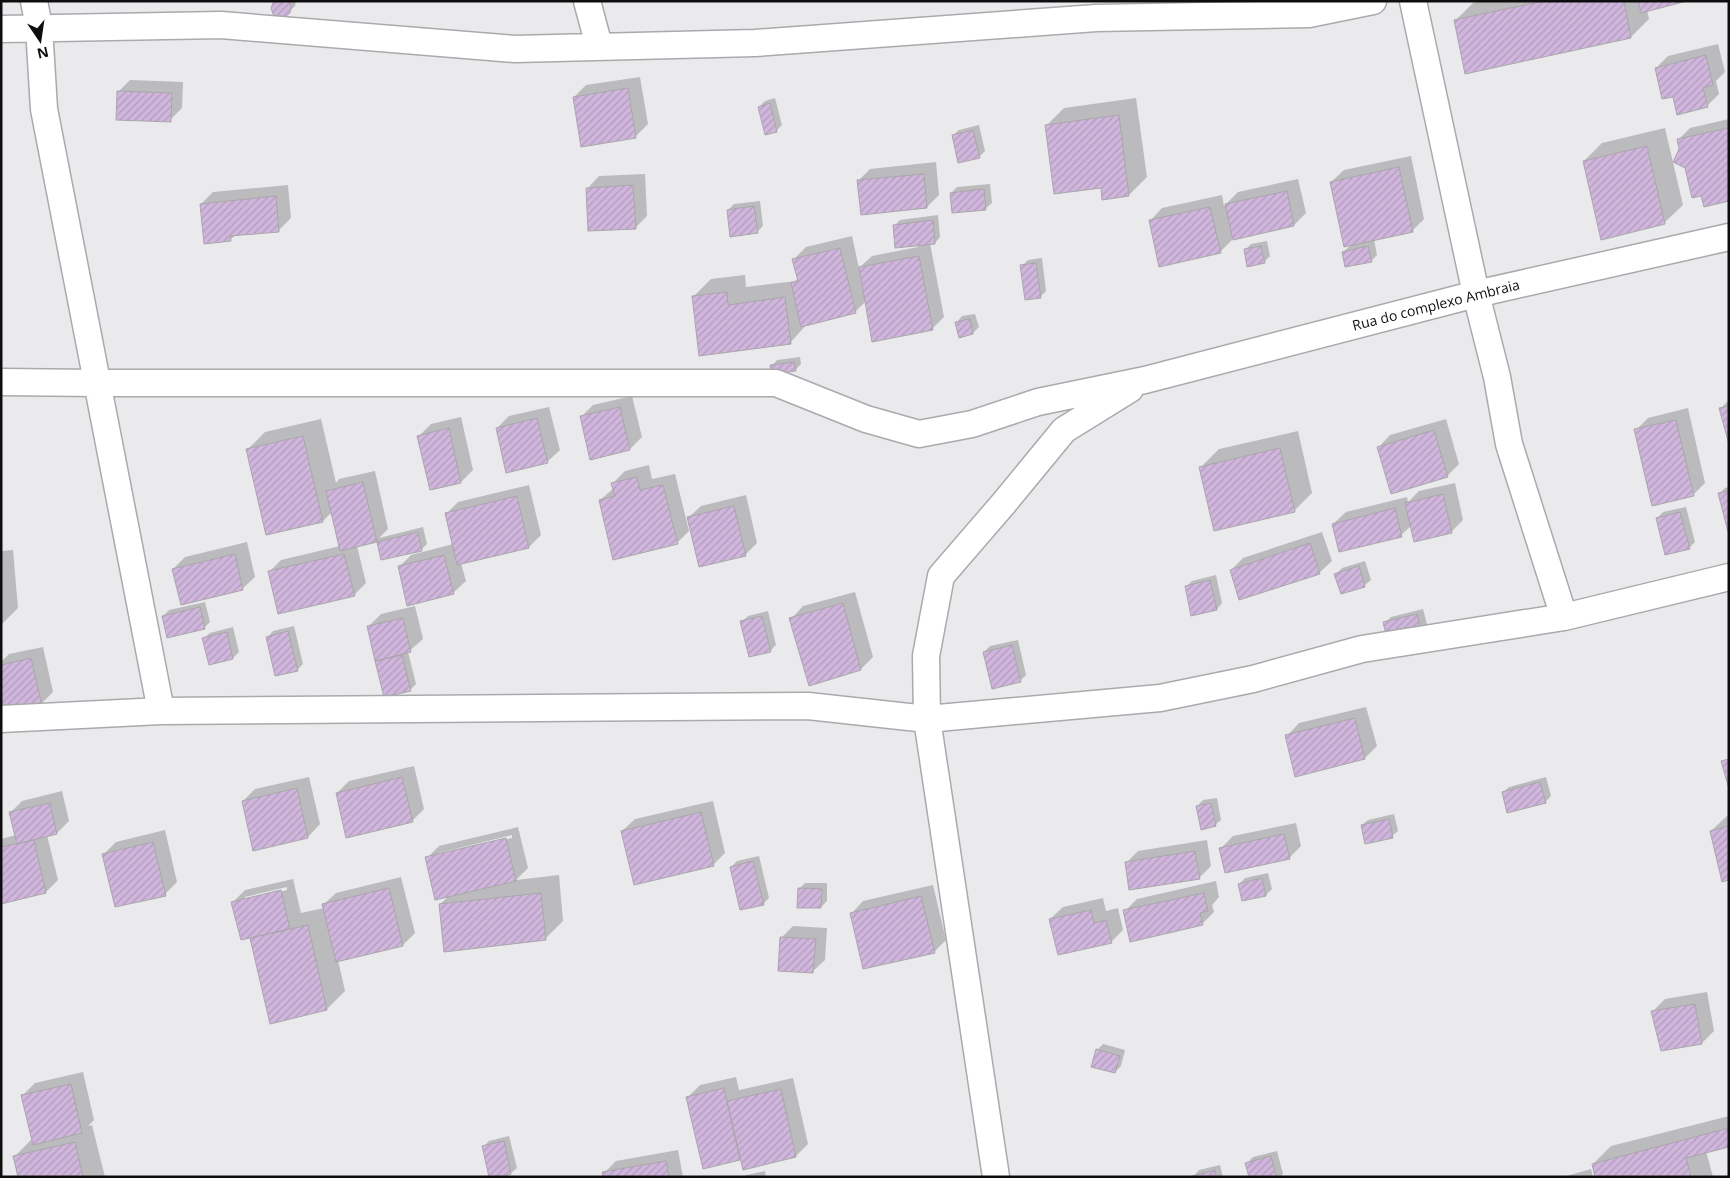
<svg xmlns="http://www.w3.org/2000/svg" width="1730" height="1178" font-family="'Open Sans',sans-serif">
<defs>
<pattern id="building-hatch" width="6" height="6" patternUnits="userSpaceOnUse" patternTransform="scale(1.25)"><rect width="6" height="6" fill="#d0b6dc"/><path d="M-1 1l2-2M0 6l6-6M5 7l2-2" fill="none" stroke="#b19bbc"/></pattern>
</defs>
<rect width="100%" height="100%" fill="#eae9ec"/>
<path fill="#0003" fill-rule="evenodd" d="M275,1H296L295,6L289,12Z
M1480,1H1682L1647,10L1649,19L1631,37L1455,21L1473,3Z
M1718,44L1725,72L1716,81L1719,94L1707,106L1673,95L1656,68L1668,56Z
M640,77L648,124L636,136L582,146L574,97L586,85Z
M130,80L183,82L182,108L170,120L118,92Z
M775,98L782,125L776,131L759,107L765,101Z
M1136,98L1147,177L1129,195L1102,187L1046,126L1064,108Z
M1729,119V200L1702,194L1686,167L1678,140L1690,128Z
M979,125L985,151L979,157L953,135L959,130Z
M1665,128L1683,205L1664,223L1584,161L1602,143Z
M1411,156L1424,219L1412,231L1374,239L1377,255L1371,261L1343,252L1352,244L1331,182L1344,170Z
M936,162L939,195L927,207L858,181L870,169Z
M645,174L647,216L635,228L587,189L599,176Z
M1298,179L1306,213L1294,225L1232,239V240L1220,252L1150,221L1162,208L1222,195L1224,206L1238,192Z
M990,184L992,203L986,208L951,193L957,187Z
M288,185L291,218L279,230L236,235L230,240L201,204L213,192Z
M760,201L763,226L757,232L728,210L734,204Z
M938,215L940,237L935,243H930L944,317L932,329L866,301L855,312L808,323L790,343L693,297L711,279L745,275L746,287L795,281L798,278L794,259L806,247L852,236L859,268L872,256L918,247V245L894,226L900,220Z
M1267,241L1270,256L1264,262L1245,250L1251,244Z
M1042,258L1046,291L1040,297L1022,266L1028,260Z
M975,314L979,327L973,333L957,322L962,316Z
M800,357L801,364L795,370L772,366L777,360Z
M632,396L642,437L630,449L581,417L593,405Z
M1729,400V439L1721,408Z
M549,407L560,450L547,462L497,428L509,416Z
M1688,408L1705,483L1693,495L1636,430L1648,418Z
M461,417L473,470L461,482L431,489L419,436L431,424Z
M321,419L336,483L339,479L375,471L388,529L379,538L423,527L427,544L421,550L382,559L378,541L357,546L366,583L354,595L269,572L281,560L340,546L332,512L323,521L267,534L247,450L265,432Z
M1446,419L1459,464L1447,476L1378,448L1390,435Z
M1298,431L1312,493L1294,511L1201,467L1219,449Z
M649,465L652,479L675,474L689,531L677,543L600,500L614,488L613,483L625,471Z
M1455,483L1463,520L1451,532L1412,525L1401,535L1333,524L1346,512L1407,497L1408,502L1419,491Z
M529,485L541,535L529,547L461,563L466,581L453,593L399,567L411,555L453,544L446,514L458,502Z
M1729,487V530L1719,494L1725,488Z
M746,495L757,543L745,555L688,518L701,506Z
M1686,507L1695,542L1689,548L1657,518L1663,512Z
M1322,532L1332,561L1319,573L1231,570L1243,558Z
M247,542L255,577L242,589L173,569L185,557Z
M13,550L18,608L1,625V551Z
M1365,561L1371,580L1365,585L1342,593L1336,574L1342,568Z
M1216,575L1222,603L1217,609L1186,587L1192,581Z
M855,592L873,657L861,669L791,619L803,606Z
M205,602L210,622L204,628L163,616L169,610Z
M415,606L423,639L408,652L416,684L410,690L385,696L369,626L381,614Z
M1423,609L1427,624L1421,630L1385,623L1391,617Z
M768,611L776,645L770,651L742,622L748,616Z
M294,626L303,664L297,670L268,637L273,631Z
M233,627L239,652L233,658L210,663L204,638L210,633Z
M1018,640L1026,675L1020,681L984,652L990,646Z
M43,647L53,692L41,704L1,690V662L9,654Z
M1366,707L1377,746L1365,758L1287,736L1299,723Z
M414,766L424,809L412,821L337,793L349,781Z
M309,777L320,824L308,837L243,801L255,789Z
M1546,777L1551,796L1545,802L1503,792L1509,787Z
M62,791L69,821L57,833L47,835L58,880L46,892L1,903V839L16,835L10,813L22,801Z
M1217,798L1221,820L1215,825L1197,806L1203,800Z
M713,801L725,853L713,865L622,831L635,819Z
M1394,814L1398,831L1392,836L1362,825L1368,820Z
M1729,814V879L1711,831Z
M1296,823L1301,846L1289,858L1221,848L1233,836Z
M518,827L528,868L516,880L559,875L563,921L545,939L440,904L449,896L427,858L439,846ZM512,835V838L439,855V853Z
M165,830L177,882L165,894L104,854L116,842Z
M1207,840L1211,866L1199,878L1126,863L1138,851Z
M759,856L769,898L763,904L731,867L737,861Z
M1268,873L1272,889L1266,895L1243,900L1239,884L1245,878Z
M401,877L415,933L403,945L338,960L345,991L327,1009L271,1022L251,938L254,936L233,902L245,890L293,879L301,913L324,908L323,905L336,893ZM287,887V890L245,900V897Z
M1216,881L1219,897L1212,905L1214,912L1202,924L1125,911L1137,899Z
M805,883H827V901L821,907L799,889Z
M933,885L946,940L934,952L851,914L863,901Z
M1103,898L1106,911L1118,908L1123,930L1111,942L1050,919L1063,907Z
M793,926L827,928L825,960L812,972L781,938Z
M1707,992L1714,1031L1702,1043L1653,1011L1665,999Z
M1103,1044L1125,1050L1121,1066L1115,1072L1097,1050Z
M83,1072L94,1120L88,1126L92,1125L105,1177H19L14,1157L33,1138L23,1095L35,1083Z
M736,1077L739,1090L793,1078L808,1144L796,1156L741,1158L704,1167L688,1097L700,1085Z
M1729,1116V1145L1706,1151L1713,1177H1597L1593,1164L1611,1146Z
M509,1136L517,1168L511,1173L496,1177L483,1147L489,1141Z
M678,1150L683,1177H604V1173L616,1161Z
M1277,1151L1283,1174L1280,1177H1250L1247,1163L1253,1157Z
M1220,1165L1223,1177H1193L1199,1170Z
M1591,1169L1593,1177H1563Z
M765,1171L766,1177H738Z"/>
<path fill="url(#building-hatch)" stroke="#a9a7aa" d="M274,1H289L291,6L290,13L285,17H279L273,14L271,8Z
M1544,1H1624L1631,38L1465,74L1454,20Z
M1638,1H1687L1641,13Z
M1706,55L1713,85L1703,88L1708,107L1677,115L1673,97L1662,99L1655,68Z
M628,88L636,138L581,147L573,97Z
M117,91L172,93L171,122L116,120Z
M770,103L777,132L765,135L758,107Z
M1119,115L1129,196L1102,200L1101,188L1054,194L1045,125Z
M1729,128V201L1704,207L1701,196L1692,198L1685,168L1673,162L1679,149L1677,139Z
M973,130L980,158L958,163L952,135Z
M1647,146L1665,224L1601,240L1583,161Z
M1399,167L1413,232L1344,247L1330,182Z
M924,174L927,208L861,215L857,180Z
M633,185L636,229L588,231L586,188Z
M984,189L986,210L952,213L950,193Z
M1287,191L1294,226L1233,240L1225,204Z
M276,196L279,232L230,236L231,241L204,244L200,204Z
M754,206L758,233L730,237L727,210Z
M1210,207L1221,253L1159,267L1149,220Z
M933,220L935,244L895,248L893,225Z
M1261,246L1265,263L1247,267L1244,249Z
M1368,246L1372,262L1345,267L1342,252Z
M840,248L856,313L801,327L791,283L798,281L792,259Z
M919,256L933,330L872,342L859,267Z
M1036,263L1041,298L1025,300L1020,265Z
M727,292L728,305L785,297L791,344L699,356L692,296Z
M970,319L973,334L959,338L955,322Z
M794,362L796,371L771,374L770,365Z
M1729,406V441H1728L1719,408Z
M620,407L630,450L590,460L580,416Z
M537,418L548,463L506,473L496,428Z
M1676,420L1694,496L1652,506L1634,429Z
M449,428L461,483L430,490L417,436Z
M1434,430L1448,477L1391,494L1377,447Z
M303,436L323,522L266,535L246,449Z
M1280,448L1295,512L1214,531L1199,467Z
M637,477L640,490L663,485L678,544L613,560L599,500L615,496L611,483Z
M363,482L377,542L340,551L326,491Z
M1729,491V531L1728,532L1718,493Z
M1443,494L1452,533L1414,542L1405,503Z
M517,496L529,548L457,565L445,513Z
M734,506L746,556L699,567L687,517Z
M1395,508L1402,537L1339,552L1332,524Z
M1680,512L1690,549L1665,555L1656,518Z
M418,532L422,551L381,560L377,542Z
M1310,543L1320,574L1239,600L1230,570Z
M235,554L243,590L181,605L172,569Z
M344,554L355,596L278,614L268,571Z
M444,555L454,594L407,606L398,566Z
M1359,566L1365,587L1341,594L1334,574Z
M1210,580L1217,610L1191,616L1185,586Z
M843,603L861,670L809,686L789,618Z
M200,607L205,629L167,638L162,616Z
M1417,614L1421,631L1387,639L1383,622Z
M762,616L771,652L749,657L740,621Z
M403,618L411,652L375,661L367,626Z
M288,631L298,671L275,676L266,637Z
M227,632L233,659L209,665L202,638Z
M1012,645L1021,682L992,689L983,652Z
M402,655L411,691L384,697L375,661Z
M31,658L42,705L5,713L1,696V665Z
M1355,718L1365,759L1295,777L1285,735Z
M1729,759V789L1721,761Z
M402,777L413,822L346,838L336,793Z
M1540,782L1546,803L1507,813L1502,792Z
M297,788L308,838L253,851L242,801Z
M50,803L57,834L17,844L9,812Z
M1211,803L1216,826L1201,830L1196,806Z
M701,812L714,866L634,885L621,831Z
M1389,819L1393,838L1365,844L1361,825Z
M1729,826V880L1722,882L1710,831Z
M1284,834L1290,859L1225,873L1219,848Z
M506,838L516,881L435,900L425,857Z
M34,840L46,893L1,904V847Z
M153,842L166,896L115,907L102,854Z
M1195,851L1200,879L1129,890L1125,862Z
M753,861L764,905L740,910L730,867Z
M1262,878L1266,896L1242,901L1238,884Z
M389,888L403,946L336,962L322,904Z
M798,888L822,889L821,908H797Z
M281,890L290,929L241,940L231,902Z
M541,893L546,940L444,952L439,904Z
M1204,893L1208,911L1200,913L1203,925L1130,942L1123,910Z
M921,896L935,953L863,969L850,913Z
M1091,910L1094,923L1106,920L1112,943L1058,955L1049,919Z
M308,925L327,1010L270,1024L250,938Z
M780,937L816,939L813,973L778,971Z
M1695,1004L1702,1044L1661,1051L1651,1011Z
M1096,1049L1120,1056L1115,1073L1091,1067Z
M71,1084L82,1133L33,1145L21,1095Z
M724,1088L740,1160L703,1169L686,1097Z
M781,1089L796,1157L743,1170L727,1101Z
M1729,1128V1147L1686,1158L1691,1177H1595L1592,1164Z
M504,1141L511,1174L502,1177H489L482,1146Z
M75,1142L83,1177H18L13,1156Z
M1271,1156L1276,1177H1249L1245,1163Z
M666,1161L669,1177H603L602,1172Z
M1215,1170L1216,1177H1192V1176Z"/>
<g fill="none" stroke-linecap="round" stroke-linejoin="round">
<defs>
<path id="street" d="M34,1L39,27L44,109L161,711
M587,1L599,46
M1413,1L1476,294L1497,377L1509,444L1564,617
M1,29L221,25L515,49L755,43L1096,18L1309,14L1373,1
M1,382L97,383H776L866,419L919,434L972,424L1038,402L1145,380L1476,294L1729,237
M1,719L161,711L808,706L927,719L1160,698L1253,679L1362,649L1564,617L1729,577
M996,1177L927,719L926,656L941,576L1004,503L1064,430L1130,389"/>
</defs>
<use href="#street" stroke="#aaaaad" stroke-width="29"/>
<use href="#street" stroke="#fff" stroke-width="26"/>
</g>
<g text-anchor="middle" stroke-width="4" stroke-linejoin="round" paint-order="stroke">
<g font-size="14" fill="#0f0e0f" stroke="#fff">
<text transform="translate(1436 305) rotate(-14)" y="5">Rua do complexo Ambraia</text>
</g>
</g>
<rect width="1730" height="1178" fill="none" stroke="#0f0e0f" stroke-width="5"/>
<g transform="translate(40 40) rotate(167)" stroke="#ffffff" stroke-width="4" paint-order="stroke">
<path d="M0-4L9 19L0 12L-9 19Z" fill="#0f0e0f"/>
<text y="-8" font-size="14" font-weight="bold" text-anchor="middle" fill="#0f0e0f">N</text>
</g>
</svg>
